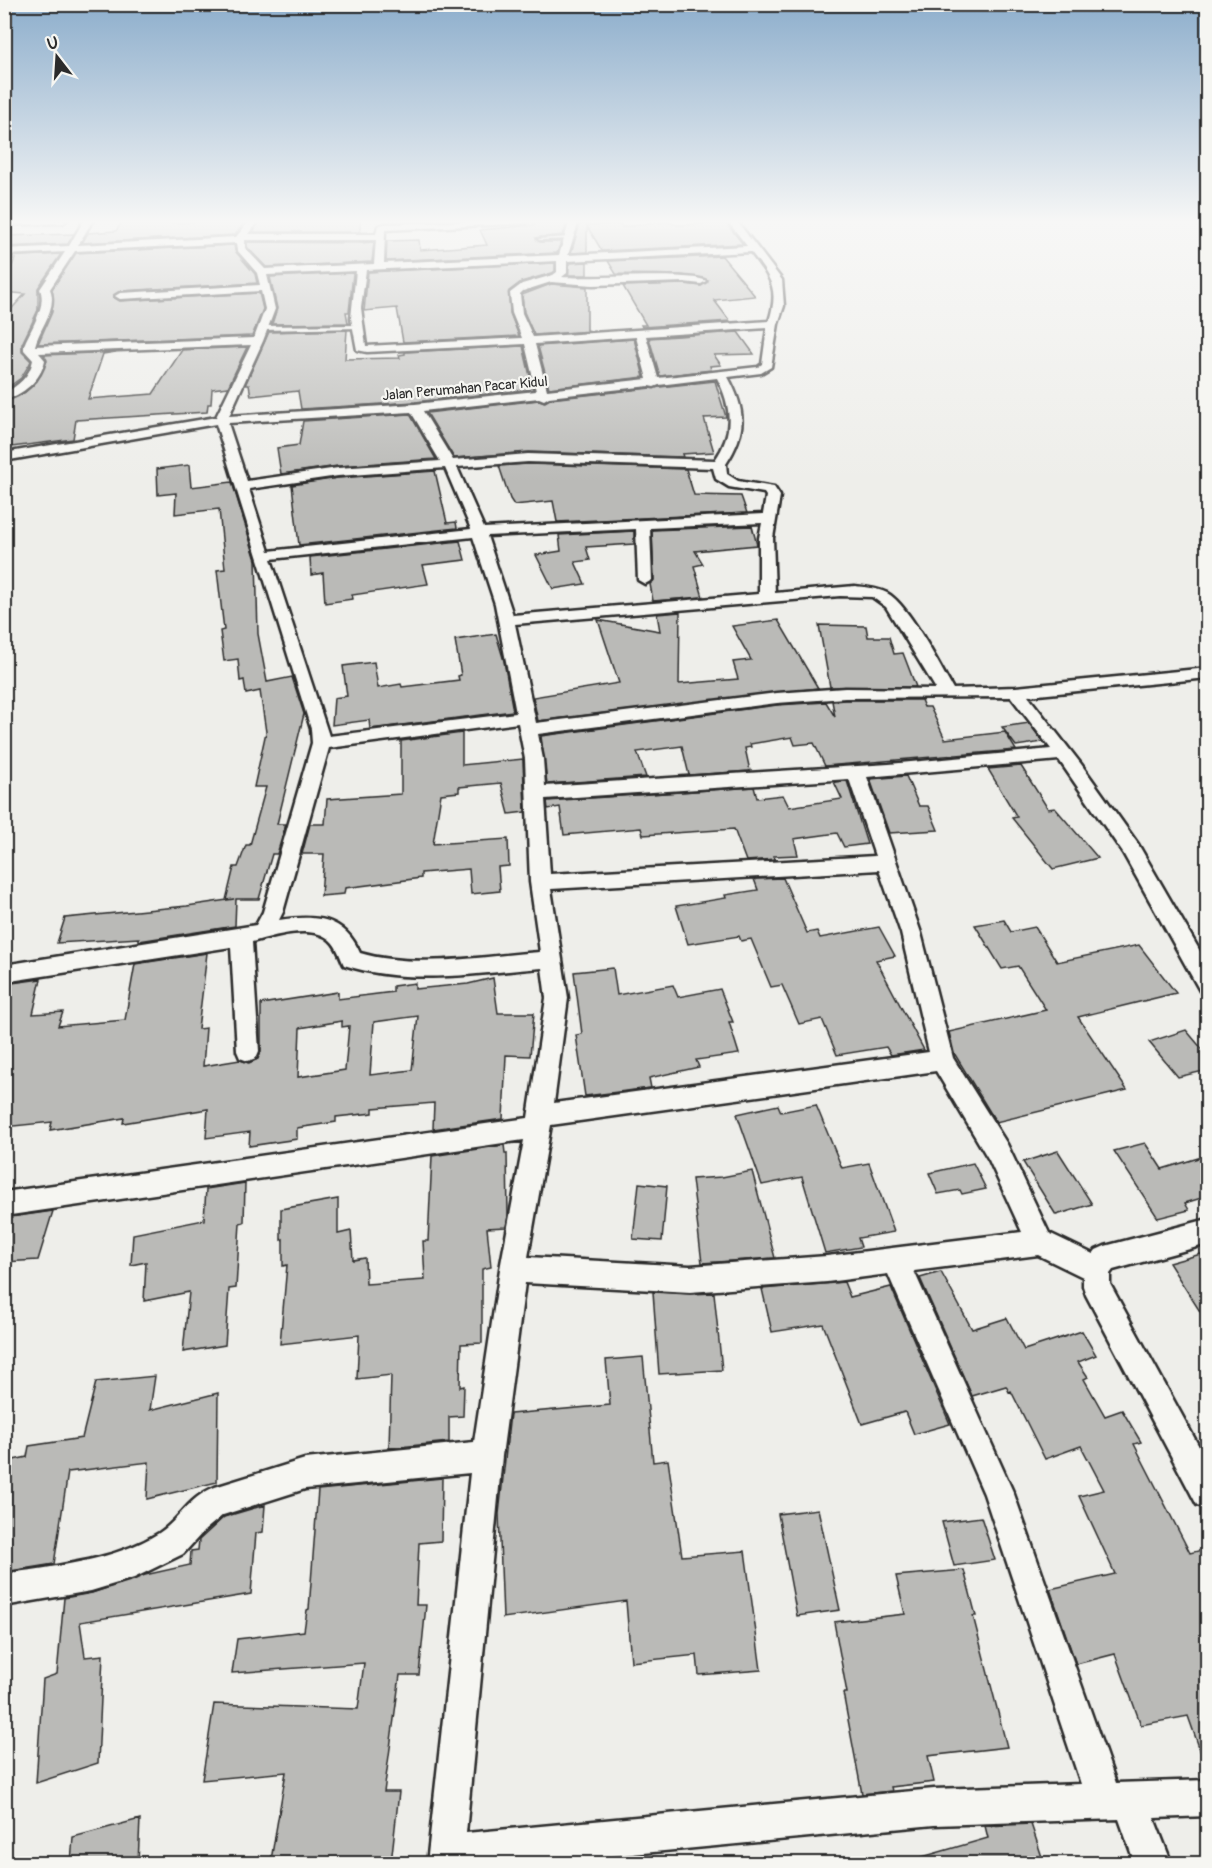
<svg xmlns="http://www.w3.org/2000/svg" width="1212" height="1868" font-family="Pangolin,sans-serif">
<rect width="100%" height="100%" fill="#eeeeea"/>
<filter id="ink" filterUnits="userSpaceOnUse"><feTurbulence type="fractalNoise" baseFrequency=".0167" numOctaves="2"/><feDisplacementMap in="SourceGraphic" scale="12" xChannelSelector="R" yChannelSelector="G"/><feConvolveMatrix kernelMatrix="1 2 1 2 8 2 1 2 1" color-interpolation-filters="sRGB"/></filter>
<g filter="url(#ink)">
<path fill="#babab7" stroke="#2b2b2b" stroke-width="1.5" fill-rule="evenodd" d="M123,220H150L148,224L247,220L235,235L82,243L88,233L116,231Z
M261,220H360V232H253Z
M532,220H568L563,235L536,238L540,242H561L557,253L386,261L387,241L419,240L420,250L487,245L480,230L535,225Z
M581,220H587V225L621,224L622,227L667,222L678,225L726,223L743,244L602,251L587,226V252L571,253Z
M74,234L68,244L4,247V236Z
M247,242L360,243L374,242L372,262L266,267L247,247Z
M234,245L235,251L255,274L257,283L120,291L113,297L120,301L259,293L263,309L252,336L38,344L52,312V289L76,253Z
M61,254L38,288V310L22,344V352L31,361L29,365L21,378L4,390V317L25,294L4,292V285L15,259H4V257Z
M722,256L755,296L714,300L730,321L642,327L641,325H646L623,286L684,284L701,286L708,280L682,275L616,274L608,261Z
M587,262V275H568L569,263Z
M555,263V271L552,273L521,282L509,291L510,313L519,336L403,342L397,308L364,311L368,272Z
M353,273L349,312H346L348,323L272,324L277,308L270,277Z
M551,284L587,287V330L591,331L534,335L524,312L522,295Z
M347,330L345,359L400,358L399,355L405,354V352L523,346L533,389L415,402L301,409L298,391L251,396L249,385H245L269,332Z
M738,332L754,354L714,355L721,365L710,366L711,370L660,376L649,338Z
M634,339L644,377L549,388L538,346Z
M247,347L228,387L212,389L211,404H208L207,412L76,420L73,439L4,448V402L25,392L37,381L47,361L44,355L116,352L103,354L88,399L153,394L182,350Z
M715,381L726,417L704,418L714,452L682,454L683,457L528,452L454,458L427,413L539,400L545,402L550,399Z
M410,414L436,459L338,466L281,474L277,448L299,445L303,421Z
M528,464L686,469L694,495L741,496L747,513L557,522L553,501L514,505L510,499L499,466Z
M189,465L191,487L232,482L256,560L258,634L267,682L292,677L304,714L277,824H286L277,854H272L259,899H236L235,926L139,941V938L57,943L65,918L187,906L234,899L226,900L234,867H238L246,845H250L266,787H254L266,732L260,691L246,694L244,680L240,681L238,659L224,661L220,631L224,630L217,570L225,569L219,509L175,514L176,493L158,495L157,469Z
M435,471L447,523L456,522L457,528L299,545L292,485L338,478Z
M752,526L757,545L695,551L703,564L694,566L703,597L653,601L650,584L654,580L652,530Z
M634,531V544L586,547L590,560L575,562L585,584L553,589L536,555L561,551L559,535Z
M460,541L465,560L423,565L428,584L352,595L353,599L325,603L323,573L311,575L310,557Z
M680,612L679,684L738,679L733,662L751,660L732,626L778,620L818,688L538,721L533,697L619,683L598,620L660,631L657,614Z
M819,625L866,626L868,637H889L894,654L903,653L916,687H830Z
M496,634L504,661L513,711L370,729L369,720L332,725L334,698L347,696L343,666L374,662L378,688L401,684L402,687L459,680L458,676L461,675L455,640Z
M845,700H921L924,707H930L945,739L1005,732L1016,750L825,766L814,743L795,745L792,737L750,744L751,747L745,748L750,771L689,775L682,746L637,752L646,777L547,784L541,736L777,705L826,702L835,717L832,701Z
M1029,723L1043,742L1016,746L1002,727Z
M462,733V765L523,759L525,812L509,814L501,783L459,787V792L441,794L433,844L508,839L509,866L498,867L500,891L471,894L469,869L421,873V878L345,888L344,894L321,896L324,854H302L310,824H325L327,799L401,794V741Z
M1021,766L1048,809L1055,808L1098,858L1053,869L1012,818L1017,817L988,769Z
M906,776L919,806H928L938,830L889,833L870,779Z
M847,781L867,844L844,847L837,833L794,839L798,855L774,856L775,859L746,861L734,829L643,835L641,828L564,835L560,807L548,809L547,801L754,787L757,798L783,795L789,807L842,799L834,782Z
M783,878L807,933L817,931L820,938L879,927L895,956L876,960L924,1050L891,1055L886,1047L837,1055L822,1019L799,1024L782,985L771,987L751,939L741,941L739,936L688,944L676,906L726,898L725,895L758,890L754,879Z
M1004,920L1011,932L1035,927L1057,962L1139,945L1176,993L1078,1017L1127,1090L996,1122L954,1053L949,1032L1046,1010L1018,966L1002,969L975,925Z
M207,953L198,1029L206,1028L203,1066L240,1060L249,1063L258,1059L261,1051V1004L338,992V999L393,992V986L415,983V989L468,984L493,978L498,1013H534L530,1056L506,1055L503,1119L433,1129L434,1103L373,1108V1113L336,1117V1122L297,1128V1139L249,1146L250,1132L206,1138L208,1109L123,1123L124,1118L50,1130L52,1122L4,1127V1010L12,983L41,979L33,1014L63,1012L58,1026L125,1020L135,964ZM418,1016L412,1070L370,1075L374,1022ZM342,1021V1027L349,1026L345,1070L298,1077L300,1028Z
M613,968L617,995L673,985L678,997L720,989L733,1022H729L739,1054L696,1060L699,1067L649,1078L651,1088L585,1096L576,1035L582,1034L574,972Z
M1186,1030L1208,1056V1070L1178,1077L1149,1042Z
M778,1105L781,1112L816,1105L842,1168L869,1163L894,1232L858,1238L861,1247L825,1253L802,1177L762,1185L737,1114Z
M1145,1143L1162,1169L1208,1155V1196L1185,1203L1189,1210L1158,1218L1114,1151Z
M504,1145L505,1153H507L508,1216L506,1227L487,1228L491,1267L482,1269V1343L461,1344L460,1387L464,1386L463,1416L449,1417V1442L389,1448L391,1375L357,1379L359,1335L280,1344L287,1265L283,1266V1239L281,1240V1209L338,1199V1234L351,1231L353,1260L365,1258L366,1284L425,1280L423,1241H428L432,1156Z
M1058,1151L1092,1204L1056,1215L1023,1162Z
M973,1163L986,1189L962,1194L960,1190L938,1194L929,1173Z
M752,1171L775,1258L702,1263L692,1179L722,1177Z
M245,1183L244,1222L240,1223L236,1288L229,1289L225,1345L183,1352L189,1292L144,1301L146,1262L131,1265L133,1234L204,1220L206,1189Z
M639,1183L667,1186L662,1241L633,1239Z
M53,1211L38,1260L4,1262V1218Z
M1208,1252V1324L1169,1263Z
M941,1272L972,1329L1007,1318L1024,1350L1082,1331L1096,1355L1078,1362L1088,1377L1084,1379L1105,1416L1122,1410L1141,1442L1134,1444L1190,1553L1202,1550L1208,1561V1763L1205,1764L1188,1716L1141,1725L1115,1654L1076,1664L1050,1589L1115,1574L1079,1496L1104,1490L1081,1446L1045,1459L1011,1391L1009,1392L1006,1386L972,1396L920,1278Z
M844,1282L850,1297L891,1287L950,1424L914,1434L905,1412L862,1424L823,1324L772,1332L762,1289Z
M653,1292L690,1294L714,1293L722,1370L659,1374Z
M643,1357L653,1462L668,1460L682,1556L745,1551L761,1670L699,1675L697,1655L631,1662L626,1601L503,1618L499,1514L510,1414L610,1405L606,1360Z
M155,1376L150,1410L218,1393L217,1482L147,1499L149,1462L68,1472L54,1564L4,1572V1462L27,1457L29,1446L82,1438L96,1382Z
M442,1478L441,1541L419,1543L416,1605H426L419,1675H400L384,1792H399L391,1863L271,1860L286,1772L202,1780L214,1704L358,1709L364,1663L232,1673L237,1639L304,1631L307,1610L309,1609L318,1490Z
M265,1505L263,1532L256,1533L251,1594L80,1622L85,1657L103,1655L98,1763L36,1783L43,1679L57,1674L64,1598L92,1593L145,1575L190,1565L191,1551L198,1550L199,1540L224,1517Z
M818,1509L840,1610L797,1616L778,1514Z
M981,1517L995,1560L954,1566L942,1522Z
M964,1570L976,1616H973L1007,1747L928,1756L934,1782L891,1787L892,1791L862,1794L843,1693H847L834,1622L905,1614L896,1576Z
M140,1819L138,1863H71L73,1837Z
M1031,1824L1044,1863H923L922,1857L988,1838L985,1826Z"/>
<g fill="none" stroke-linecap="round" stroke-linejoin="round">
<defs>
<path id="service" d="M570,237L572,239L540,240L538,239Z
M357,325L359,328L263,330L260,328L263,326Z"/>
<path id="minor" d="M4,220H67L63,223L4,225Z
M84,220H93L78,245L236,237L250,220H259L248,234H376L378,226L384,224L530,220L526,223L385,230L384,263L559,255L570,220H579L568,255L747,246L727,220H736L782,280L784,306L778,324L771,367L761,373L728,377C746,410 747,432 726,464L727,474L738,481L774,487L780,496L773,538L775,593L855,586C865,587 877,588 887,593C909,605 939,665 953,689L1016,687L1208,668V678L1028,696L1081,764L1138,844L1208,965V994L1200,991L1123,853L1059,760L867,777L921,933L953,1058L1007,1144L1049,1233L1093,1254L1096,1250L1105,1246L1208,1219V1244L1113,1270L1110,1274V1284L1208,1463V1509L1197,1505L1086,1295L1083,1286V1277L1038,1255L914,1271L1014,1494L1116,1783L1208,1780V1816L1154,1818L1172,1864H1135L1119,1819L934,1825L528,1864H427L470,1473L305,1489L223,1515L204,1531L183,1554L134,1578L91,1591L4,1606V1574C56,1566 114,1561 159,1533C181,1519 186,1499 215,1487L305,1459L474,1442L500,1269L524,1140L4,1216V1192L528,1118L546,998L542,968C476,973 408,986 344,965C340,957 338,947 330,940C312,924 273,936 252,942L259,1051L256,1058L248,1061L240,1058L237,1051L231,947L4,982V965L256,925L263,912L312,743L311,729L216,424L4,461V453L216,417L251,345L39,353L45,360C41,380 23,395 4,400V393C18,386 30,376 33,360L24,350V345C31,328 47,307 40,289L65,252L4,255V249L69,246ZM245,240H376L374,264L265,269L245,248ZM236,243L237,250L257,273L260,285L120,293L115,296L120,299L261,291L265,309L254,338L35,346C39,328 58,309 50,289L75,251ZM751,252C770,278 780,287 769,321L533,337L522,313L520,294L523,291L551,282L593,285L684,282L701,284L706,281C694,272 586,279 562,277L567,273V261ZM557,261V272L553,275L522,284L510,293L512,313L522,338L366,346L361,308L366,270ZM356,271L351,318L357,350L367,352L525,344L536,391L415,404L229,416L263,341L275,309L267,275ZM767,328L762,364L758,367L658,378L646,336ZM636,337L647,379L547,390L535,344ZM717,378C732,407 734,433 715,460L528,454L453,460L423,411L539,398L544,400L549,397L649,386L654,387L659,385ZM411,412L440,461L338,468L247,481L228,423ZM528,462L713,468L716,479L729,487L764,493L766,496L763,514L484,528L457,467ZM445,468L471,529L269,551L249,489L338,476ZM762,523L759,538V594L513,615L487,536L636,529L638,580L645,584L652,580L650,528ZM473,537L495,604L516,713L329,736L271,559ZM840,596L872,597L886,607L936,689L845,688L777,693L536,723L515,624ZM1011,697L1051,749L889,764L545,786L543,759L538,734L777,703L845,698ZM518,723L525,759L530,882L540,952C484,956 414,969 360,953C344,916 315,915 279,920L283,912L329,748ZM849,779L875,856L550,874L545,799ZM879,870L901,933L929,1052L554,1103L568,998L551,889ZM936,1071L989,1160L1022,1232L827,1256L690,1266L528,1257L551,1125ZM888,1274L984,1494L1081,1784L934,1789L466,1833L502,1456L525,1283L690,1292L827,1282Z"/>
</defs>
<use href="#service" stroke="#2b2b2b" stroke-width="5"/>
<use href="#minor" stroke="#2b2b2b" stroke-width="5"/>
<use href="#service" fill="#f6f6f2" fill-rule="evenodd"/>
<use href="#minor" fill="#f6f6f2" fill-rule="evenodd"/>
</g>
</g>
<linearGradient id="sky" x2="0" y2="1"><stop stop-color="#8daecc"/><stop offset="0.46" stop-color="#f7f7f6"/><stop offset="1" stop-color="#f7f7f6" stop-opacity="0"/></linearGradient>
<rect width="1212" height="482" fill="url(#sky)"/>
<g text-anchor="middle" stroke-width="4.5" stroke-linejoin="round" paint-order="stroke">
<g font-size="14" fill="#2b2b2b" stroke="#f6f6f2">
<text transform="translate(465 388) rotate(-5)" y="5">Jalan Perumahan Pacar Kidul</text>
</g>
</g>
<rect width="1212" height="1868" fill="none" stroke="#f6f6f2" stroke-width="24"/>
<rect x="12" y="12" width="1188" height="1844" fill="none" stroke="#2b2b2b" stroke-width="2" filter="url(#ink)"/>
<g transform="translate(57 57) rotate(343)" stroke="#f6f6f2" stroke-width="4.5" paint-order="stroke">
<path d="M0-4.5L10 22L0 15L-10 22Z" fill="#2b2b2b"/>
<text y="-9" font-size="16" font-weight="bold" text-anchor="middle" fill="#2b2b2b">U</text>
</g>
</svg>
